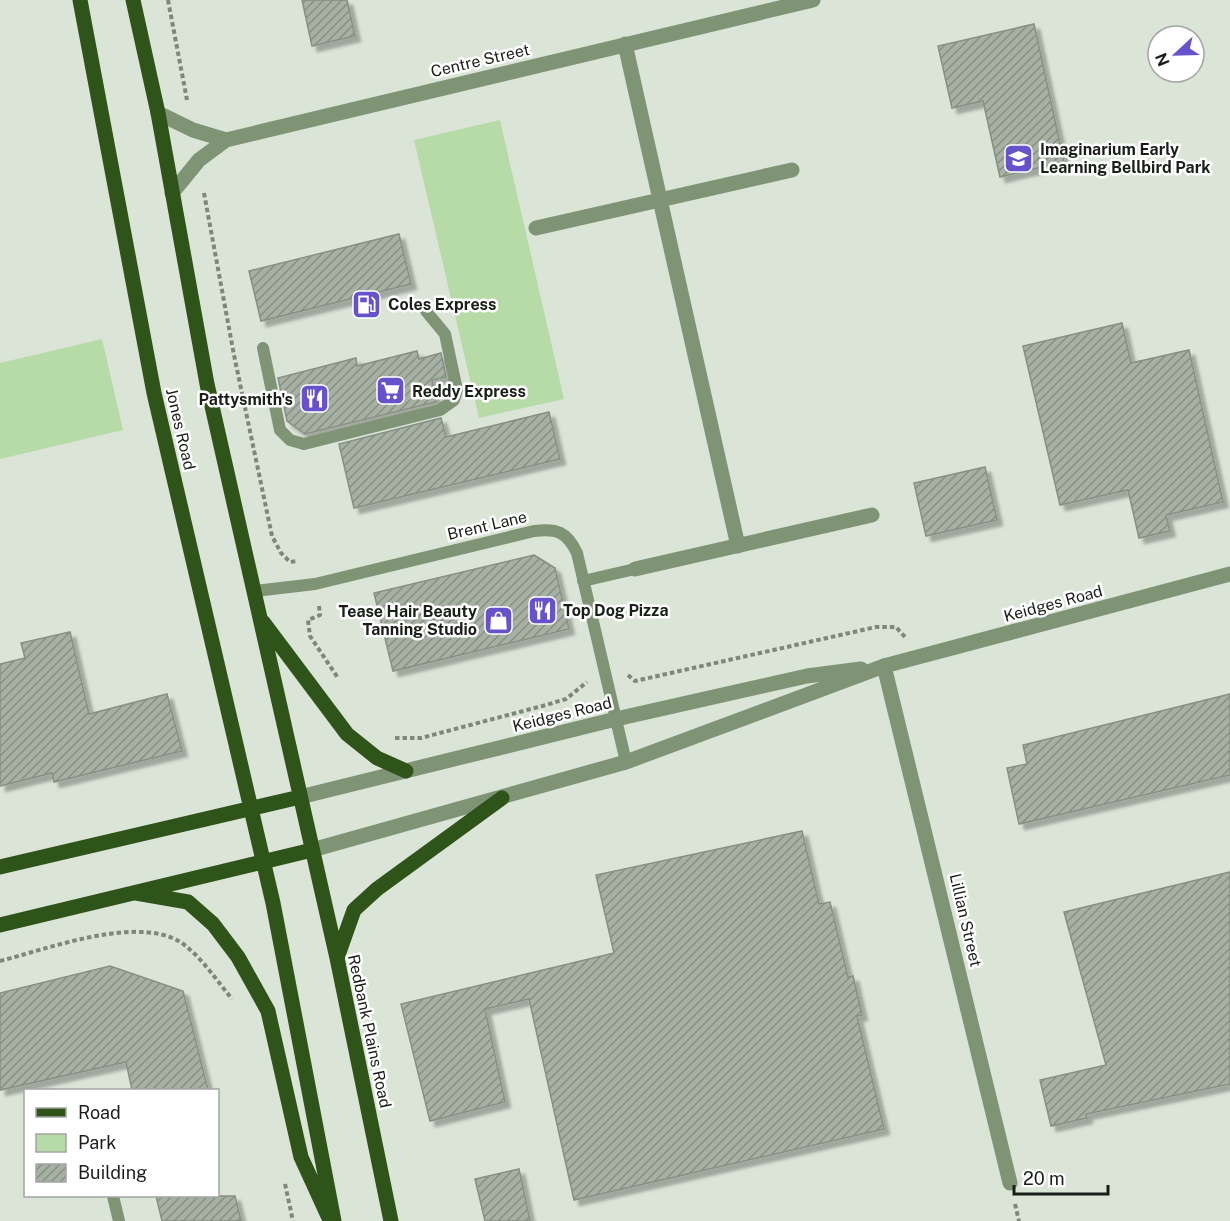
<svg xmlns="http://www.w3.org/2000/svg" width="1230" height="1221" font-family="'Public Sans',sans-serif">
<defs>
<pattern id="building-hatch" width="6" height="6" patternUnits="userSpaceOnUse" patternTransform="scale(1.5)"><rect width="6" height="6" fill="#a7b1a3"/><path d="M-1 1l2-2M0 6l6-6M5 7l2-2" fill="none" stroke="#878f84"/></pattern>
<filter id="shadow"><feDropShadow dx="5.5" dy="5.5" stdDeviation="1.5" flood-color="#0004"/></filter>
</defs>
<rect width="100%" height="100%" fill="#dae4d7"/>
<path fill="#b6dba7" d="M500,120L564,399L479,418L414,140Z
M102,339L123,430L0,459V363Z"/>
<path fill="url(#building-hatch)" stroke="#879083" stroke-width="1.5" filter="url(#shadow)" d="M302,0H347L355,36L312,46Z
M1034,24L1064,162L1000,177L983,101L952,108L938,46Z
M399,234L411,284L261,321L249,271Z
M1122,323L1131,363L1189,350L1223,502L1166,515L1170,531L1139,538L1128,490L1060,505L1023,346Z
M417,351L419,359L441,353L446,377L432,380L436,402L305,434L287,421L278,378L356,358L357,366Z
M549,412L560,459L354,508L339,444L441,418L446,437Z
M985,467L997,520L926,536L914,483Z
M534,555L555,568L569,629L393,671L374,593Z
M70,632L89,714L167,694L182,751L54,782L52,773L0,786V664L25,658L21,643Z
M1230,694V775L1019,824L1007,768L1027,764L1023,745Z
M802,831L819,904L830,902L848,977L853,976L862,1015L857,1016L884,1129L574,1200L529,999L485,1009L505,1102L430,1121L401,1004L614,953L596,875Z
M1230,872V1084L1086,1114L1087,1118L1051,1126L1040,1080L1106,1065L1064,912Z
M110,966L183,991L208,1090H132L126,1062L0,1090V993Z
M519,1169L530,1221H485L475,1179Z
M156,1196H235L241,1221H162Z"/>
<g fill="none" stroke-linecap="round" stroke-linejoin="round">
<path stroke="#7f867c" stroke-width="4" stroke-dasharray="4.5 3" stroke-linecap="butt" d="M168,0L187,100
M204,193L234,355L272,536L281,553L290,562L297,561
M319,606L320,615L308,620L310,636L338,678
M628,675L635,681L876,627H896L905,637
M395,738H421L546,705L566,699L587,682
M0,961C48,949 146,911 187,947C204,961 218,982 232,999
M285,1184L293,1221
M1015,1204L1019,1221"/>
<path stroke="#7e9475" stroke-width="12" d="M263,348L280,430L290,440L304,444L440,410L454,400L457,390L445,334L426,311
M583,581L635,569
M255,591L315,584L534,531C557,528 567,532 577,553L626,762
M113,1196L119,1221"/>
<path stroke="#7e9475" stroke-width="15" d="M625,44L738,546
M158,113L193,130L226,140L813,0
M172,193L199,160L226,140
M536,228L792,170
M635,569L872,515
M884,666L1010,1183"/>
<path stroke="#7e9475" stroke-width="15" d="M300,797L616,719L807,676L861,669
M312,850L626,762L884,666L1230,574"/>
<path stroke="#2e5419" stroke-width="15" d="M80,0L154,393L273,903L334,1221
M133,0L158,113L207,384L337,958L391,1221
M263,622L347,734L377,758L406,771
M0,867L300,797
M136,893L188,902L213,924L238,957L268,1011L301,1157L328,1216
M0,925L312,850
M337,958L354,910L377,889L502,798"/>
</g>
<defs>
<symbol id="school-square" viewBox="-11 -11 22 22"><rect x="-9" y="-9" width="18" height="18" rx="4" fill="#6752cc" stroke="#fff"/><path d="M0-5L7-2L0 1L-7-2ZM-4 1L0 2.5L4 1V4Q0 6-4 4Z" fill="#fff"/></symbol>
<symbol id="fuel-square" viewBox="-11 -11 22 22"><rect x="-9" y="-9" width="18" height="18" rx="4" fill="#6752cc" stroke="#fff"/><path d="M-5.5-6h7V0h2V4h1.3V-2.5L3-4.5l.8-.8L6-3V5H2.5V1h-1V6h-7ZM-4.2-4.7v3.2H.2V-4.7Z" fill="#fff"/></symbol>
<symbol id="supermarket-square" viewBox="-11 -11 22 22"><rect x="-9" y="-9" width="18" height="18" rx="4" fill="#6752cc" stroke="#fff"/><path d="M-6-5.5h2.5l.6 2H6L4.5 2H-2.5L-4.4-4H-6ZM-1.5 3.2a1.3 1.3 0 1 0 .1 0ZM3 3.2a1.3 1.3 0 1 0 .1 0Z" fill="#fff"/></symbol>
<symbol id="restaurant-square" viewBox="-11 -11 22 22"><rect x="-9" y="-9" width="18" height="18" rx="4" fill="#6752cc" stroke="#fff"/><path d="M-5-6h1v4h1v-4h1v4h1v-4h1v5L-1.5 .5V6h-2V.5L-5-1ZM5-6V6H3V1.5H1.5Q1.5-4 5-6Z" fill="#fff"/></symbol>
<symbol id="shop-square" viewBox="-11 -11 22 22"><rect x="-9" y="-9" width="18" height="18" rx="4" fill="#6752cc" stroke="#fff"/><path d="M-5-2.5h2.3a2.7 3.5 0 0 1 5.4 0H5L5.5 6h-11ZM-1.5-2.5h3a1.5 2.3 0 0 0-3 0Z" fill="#fff"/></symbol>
</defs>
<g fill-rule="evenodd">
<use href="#school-square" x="1002" y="142" width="33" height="33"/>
<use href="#fuel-square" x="350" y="288" width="33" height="33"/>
<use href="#supermarket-square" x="374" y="374" width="33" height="33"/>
<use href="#restaurant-square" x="298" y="382" width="33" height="33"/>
<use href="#restaurant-square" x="526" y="594" width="33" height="33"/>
<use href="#shop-square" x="482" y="604" width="33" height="33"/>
</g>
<g text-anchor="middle" stroke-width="5" stroke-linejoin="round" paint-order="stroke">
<g font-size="16" fill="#1a1e19" stroke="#fff">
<text transform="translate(480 60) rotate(-13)" y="6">Centre Street</text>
<text transform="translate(181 429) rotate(77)" y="6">Jones Road</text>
<text transform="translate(487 525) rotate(-13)" y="6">Brent Lane</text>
<text transform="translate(1053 603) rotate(-15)" y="6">Keidges Road</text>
<text transform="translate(562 714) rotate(-14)" y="6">Keidges Road</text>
<text transform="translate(966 920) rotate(77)" y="6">Lillian Street</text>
<text transform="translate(370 1031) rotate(78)" y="6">Redbank Plains Road</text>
</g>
<g font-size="16" font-weight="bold" fill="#1a1e19" stroke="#fff" text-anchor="start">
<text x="1040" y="155">Imaginarium Early<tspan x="1040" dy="18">Learning Bellbird Park</tspan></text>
<text x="388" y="310">Coles Express</text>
<text x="412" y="397">Reddy Express</text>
<text x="293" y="405" text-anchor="end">Pattysmith's</text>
<text x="563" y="616">Top Dog Pizza</text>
<text x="477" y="617" text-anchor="end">Tease Hair Beauty<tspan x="477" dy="18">Tanning Studio</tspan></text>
</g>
</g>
<rect x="24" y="1089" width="195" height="108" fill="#ffffff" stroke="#a3a5a3" stroke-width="1.5"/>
<rect x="36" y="1108" width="30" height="9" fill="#2e5419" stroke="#a3a5a3" stroke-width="1.5"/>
<text x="78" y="1119" font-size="18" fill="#1a1e19">Road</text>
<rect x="36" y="1134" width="30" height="18" fill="#b6dba7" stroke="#a3a5a3" stroke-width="1.5"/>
<text x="78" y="1149" font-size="18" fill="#1a1e19">Park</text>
<rect x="36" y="1164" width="30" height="18" fill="url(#building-hatch)" stroke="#a3a5a3" stroke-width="1.5"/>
<text x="78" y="1179" font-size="18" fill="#1a1e19">Building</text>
<g transform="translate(1176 54) rotate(248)"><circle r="28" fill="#ffffff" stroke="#a3a5a3" stroke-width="1.5"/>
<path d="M0-4.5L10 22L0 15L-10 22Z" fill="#6752cc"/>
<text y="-9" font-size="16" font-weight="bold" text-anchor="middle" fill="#1a1e19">N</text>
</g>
<path d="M1014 1185v9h94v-9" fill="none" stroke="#1a1e19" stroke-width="3"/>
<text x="1023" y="1185" font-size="18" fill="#1a1e19" stroke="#ffffff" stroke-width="4.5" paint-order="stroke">20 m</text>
</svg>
